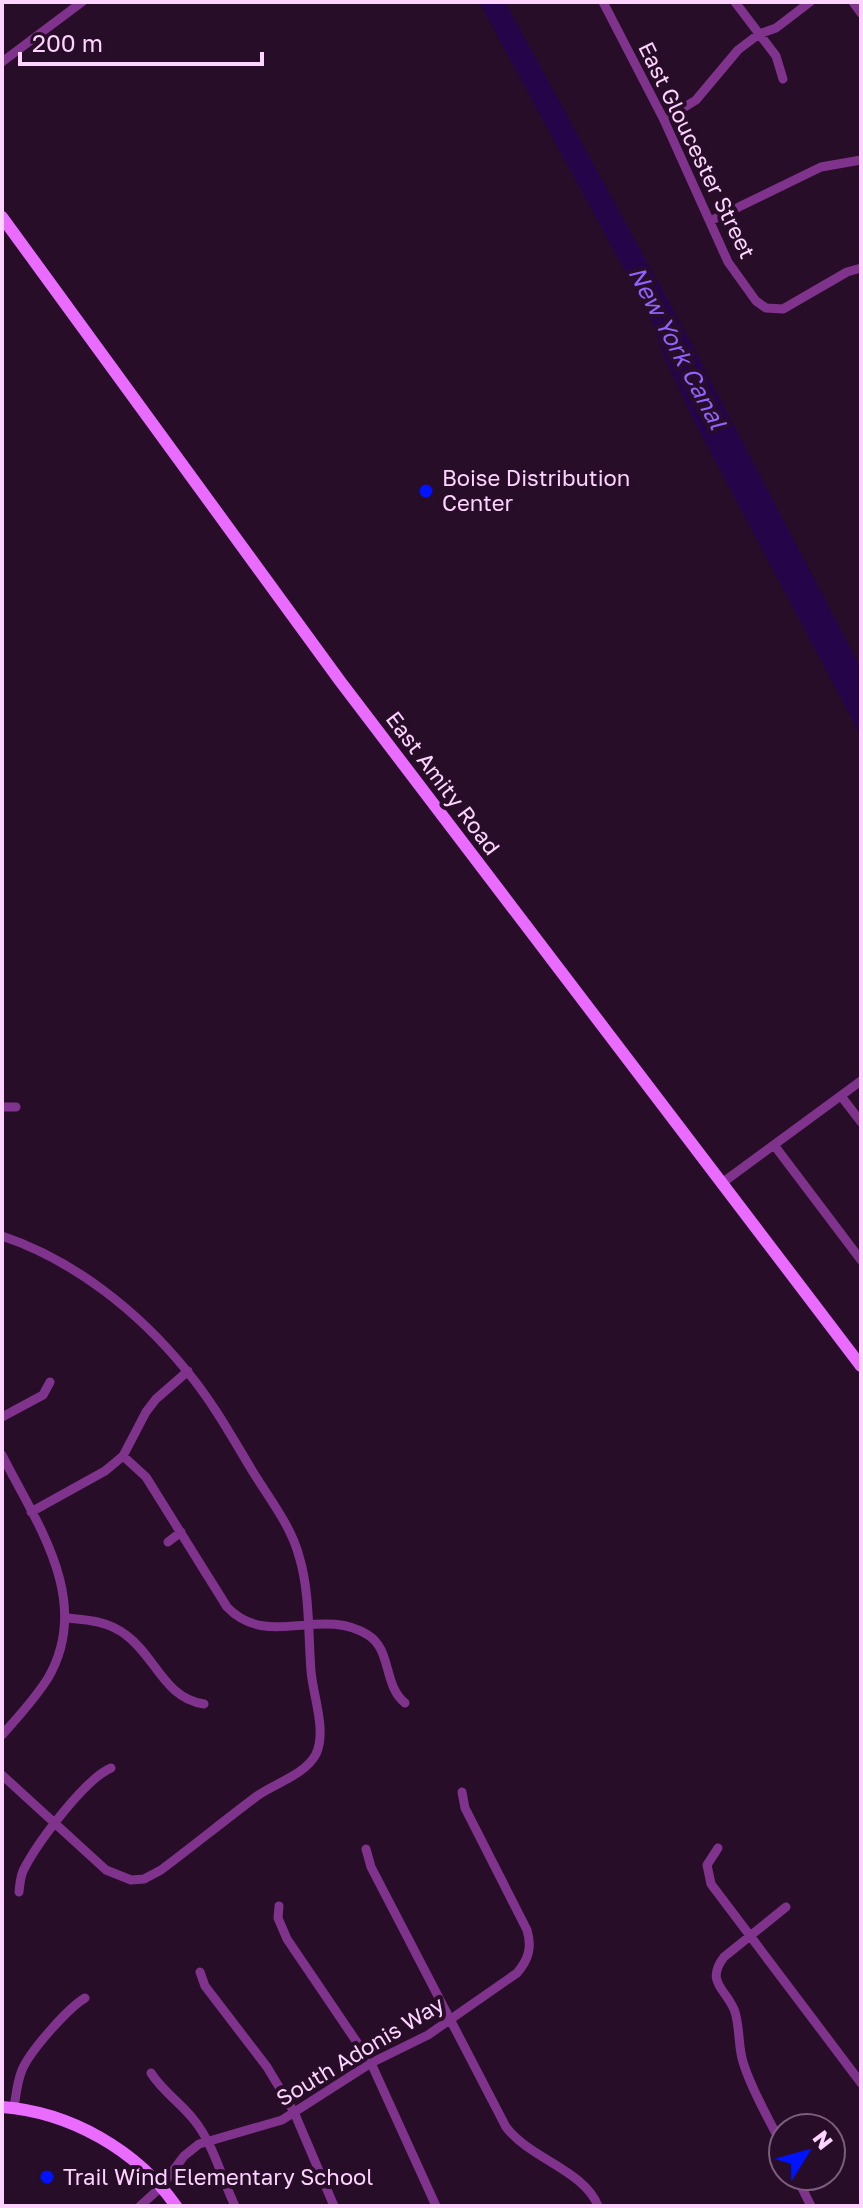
<svg xmlns="http://www.w3.org/2000/svg" width="863" height="2208" font-family="'Golos Text',sans-serif">
<rect width="100%" height="100%" fill="#280d28"/>
<path fill="#25044a" d="M479,2H505L675,313L861,668V736L692,417L664,356L651,319Z"/>
<g fill="none" stroke-linecap="round" stroke-linejoin="round">
<path stroke="#80338c" stroke-width="9" d="M603,2L664,120L728,262L756,301L766,308L783,309L847,272L861,268
M735,2L776,56L783,79
M853,2L861,13
M2,62L82,2
M664,120L696,100L738,50L759,34L776,28L810,2
M710,221L821,167L861,160
M841,1096L861,1122
M2,1107H16
M774,1145L861,1260
M722,1183L861,1081
M2,1236C74,1260 139,1312 186,1370C212,1401 232,1437 253,1472C269,1498 291,1526 299,1556C310,1592 308,1633 311,1671C313,1696 327,1731 316,1754C305,1775 275,1783 257,1796C225,1820 193,1846 161,1870L144,1879L131,1880L106,1870L2,1775
M2,1417L43,1395L50,1382
M2,1455C37,1524 93,1601 48,1678C35,1699 18,1717 2,1735
M123,1456L146,1477L227,1607C268,1650 321,1605 368,1635C392,1650 383,1685 405,1703
M31,1512L105,1471L123,1456L146,1412L156,1399L188,1371
M168,1542L181,1532
M66,1618C88,1620 108,1621 126,1635C156,1657 164,1698 204,1704
M718,1848L707,1865L711,1884L861,2083
M366,1849L371,1867L506,2127C530,2159 584,2170 598,2206
M19,1892C20,1883 20,1875 25,1867C39,1841 85,1779 111,1768
M279,1906L278,1918L287,1939L371,2063L436,2206
M200,1972L205,1986L267,2067L294,2112L334,2206
M151,2073C163,2092 181,2103 194,2120C213,2143 222,2179 235,2206
M14,2108C16,2095 17,2082 22,2070C30,2051 68,2008 85,1998
M783,2148C770,2120 752,2092 743,2062C738,2046 740,2028 735,2012C728,1990 704,1983 724,1957L786,1907
M796,2176L811,2206
M140,2206L161,2187L184,2156L199,2144L282,2120L371,2063L428,2035L517,1973C529,1959 532,1947 527,1930L465,1808L462,1792"/>
<path stroke="#e96bff" stroke-width="12" d="M2,217L340,681L861,1366
M2,2107C70,2112 137,2150 176,2206"/>
</g>
<g fill="#0013ff" stroke="#280d28" stroke-width="3">
<circle cx="426" cy="491" r="8"/>
<circle cx="47" cy="2177" r="8"/>
</g>
<g text-anchor="middle" stroke-width="8" stroke-linejoin="round" paint-order="stroke">
<g font-size="22" fill="#fdd4ff" stroke="#280d28">
<text transform="translate(697 150) rotate(64)" y="8">East Gloucester Street</text>
<text transform="translate(443 783) rotate(53)" y="8">East Amity Road</text>
<text transform="translate(360 2051) rotate(-31)" y="8">South Adonis Way</text>
</g>
<g font-size="22" fill="#fdd4ff" stroke="#280d28" text-anchor="start">
<text x="442" y="486">Boise Distribution<tspan x="442" dy="25">Center</tspan></text>
<text x="63" y="2185">Trail Wind Elementary School</text>
</g>
<g font-size="24" font-style="italic" fill="#9062ff" stroke="#280d28">
<text transform="translate(677 348) rotate(62)" y="8">New York Canal</text>
</g>
</g>
<rect width="863" height="2208" fill="none" stroke="#fdd4ff" stroke-width="8"/>
<g transform="translate(807 2152) rotate(53)"><circle r="38" fill="#280d28" stroke="#7d5d7e" stroke-width="2"/>
<path d="M0-6L14 30L0 20L-14 30Z" fill="#0013ff"/>
<text y="-12" font-size="22" font-weight="bold" text-anchor="middle" fill="#fdd4ff">N</text>
</g>
<path d="M20 52v12h242v-12" fill="none" stroke="#fdd4ff" stroke-width="4"/>
<text x="32" y="52" font-size="24" fill="#fdd4ff" stroke="#280d28" stroke-width="6" paint-order="stroke">200 m</text>
</svg>
